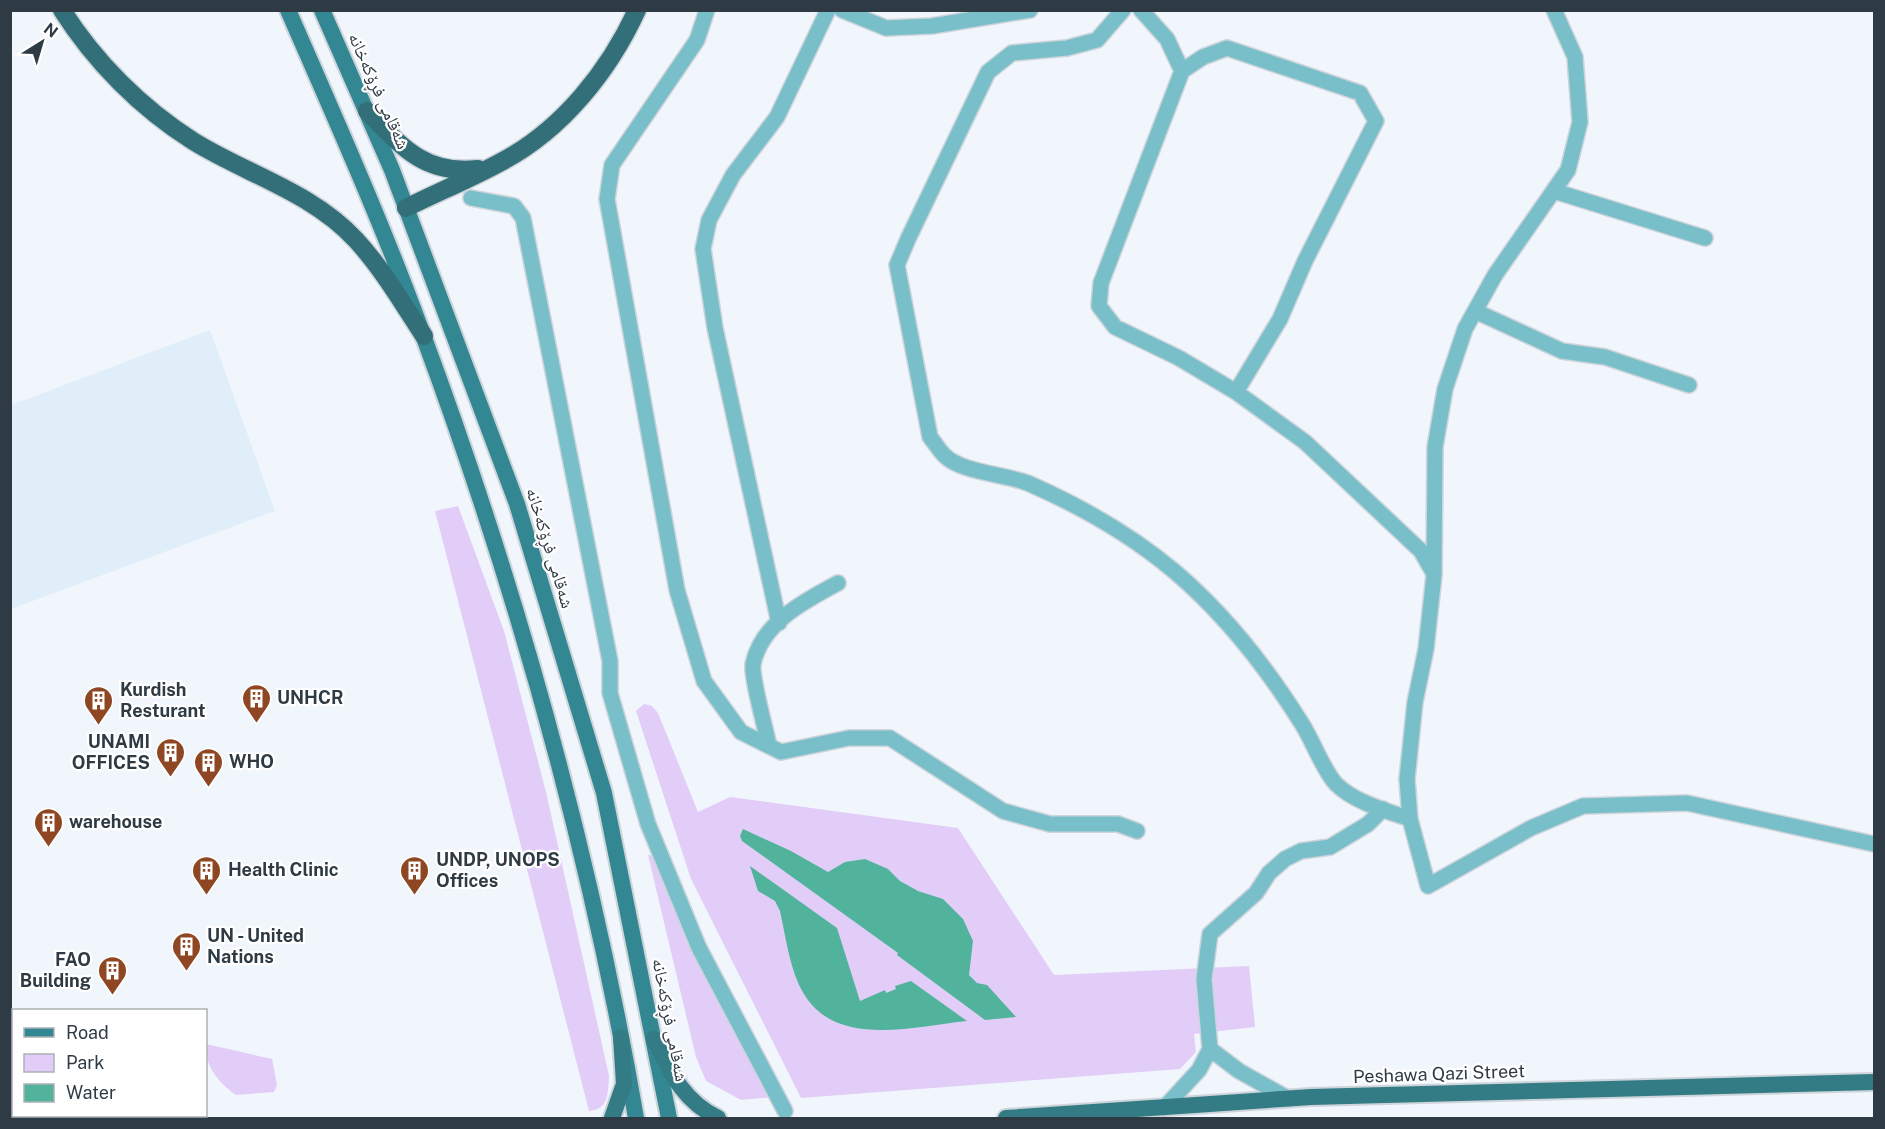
<svg xmlns="http://www.w3.org/2000/svg" width="1885" height="1129" font-family="'Public Sans','Noto Naskh Arabic',sans-serif">
<rect width="100%" height="100%" fill="#f0f6fb"/>
<path fill="#e0eefa" d="M210,330L275,511L11,609V405Z"/>
<path fill="#e2cdf9" d="M458,506L504,631L546,792L609,1076C608,1092 609,1110 589,1111L435,511Z
M644,704L652,706L658,713L698,812L730,797L958,828L1054,975L1249,966L1255,1027L1194,1034L1196,1052L1180,1069L801,1098L691,879L636,711Z
M648,855L658,856L711,990L757,1060L773,1097L741,1100L706,1081L696,1057Z
M206,1044L272,1059L277,1085L274,1092L236,1095C218,1082 205,1067 206,1044Z"/>
<path fill="#52b39c" d="M743,829L791,851L828,872L845,862L865,859L888,869L900,881L918,891L943,899L963,919L973,941L969,975L977,983L987,985L1016,1017L985,1020L897,955L898,953L742,841L740,836Z
M750,866L837,928L860,1001L885,990L886,993L896,989L895,986L911,981L967,1021C915,1026 837,1049 804,994C790,971 786,938 780,911L775,901L758,891Z"/>
<g fill="none" stroke-linecap="round" stroke-linejoin="round">
<defs>
<path id="minor" d="M707,10L697,40L612,165L607,199L677,590L704,681L741,732L781,752L849,738H890L1003,811L1050,824H1118L1137,831
M842,10L886,28L932,26L1030,10
M1123,10L1097,40L1067,48L1012,53L988,72L908,239L897,265L930,437C935,443 939,450 944,455C961,473 1007,474 1030,484C1082,507 1130,534 1174,571C1225,614 1267,668 1302,724C1313,741 1323,770 1336,784C1354,802 1387,811 1410,819
M1141,10L1167,39L1182,71L1101,283L1099,306L1115,327L1179,358L1236,392L1305,442L1421,551L1433,572
M1554,10L1575,57L1580,122L1568,170L1495,275L1465,329L1445,389L1435,447L1434,575L1426,649L1415,702L1407,779L1410,819L1428,886L1531,828L1583,806L1687,803L1874,844
M1182,71L1203,57L1227,48L1360,93L1376,121L1305,261L1280,319L1236,392
M1554,191L1705,238
M471,198L514,206L523,218L610,661V693L648,824L699,948L785,1111
M1475,311L1562,351L1605,357L1689,385
M779,623L715,328L703,249L709,220L733,175L777,117L828,10
M769,746C766,730 751,677 753,664C762,622 805,601 838,583
M1210,1049L1239,1071L1289,1099
M1164,1108L1199,1070L1210,1049L1204,979L1210,934L1256,893L1269,873L1285,859L1301,851L1330,847L1368,824L1383,809"/>
<path id="primary" d="M288,10C335,118 383,225 423,335C517,589 590,852 636,1118
M322,10L392,170L517,504L604,793L669,1118"/>
<path id="trunk" d="M654,1039C671,1073 683,1101 718,1118
M612,1118L624,1084L621,1037
M1006,1118L1311,1097L1874,1082"/>
<path id="motorway" d="M62,10C95,62 141,108 193,141C246,174 312,192 356,240C382,268 403,304 424,336
M367,111C401,146 424,175 478,169
M406,208C438,192 470,179 501,162C562,130 609,71 637,10"/>
</defs>
<use href="#minor" stroke="#cdd4da" stroke-width="18"/>
<use href="#primary" stroke="#cdd4da" stroke-width="20"/>
<use href="#trunk" stroke="#cdd4da" stroke-width="20"/>
<use href="#motorway" stroke="#cdd4da" stroke-width="21"/>
<use href="#minor" stroke="#79bfca" stroke-width="15"/>
<use href="#primary" stroke="#338792" stroke-width="16"/>
<use href="#trunk" stroke="#337b85" stroke-width="16"/>
<use href="#motorway" stroke="#336f78" stroke-width="18"/>
</g>
<defs>
<symbol id="building-pin" viewBox="-11 -11 22 30"><path d="M0 17L-7.5 6A9.5 9.5 0 1 1 7.5 6Z" fill="#8e4722" stroke="#fff"/><path d="M-4-6H4V6H1V3H-1V6H-4ZM-2.5-4.3h1.7v1.8h-1.7ZM.8-4.3h1.7v1.8H.8ZM-2.5-1h1.7V.8h-1.7ZM.8-1h1.7V.8H.8Z" fill="#fff"/></symbol>
</defs>
<g fill-rule="evenodd">
<use href="#building-pin" x="240" y="682" width="33" height="45"/>
<use href="#building-pin" x="82" y="684" width="33" height="45"/>
<use href="#building-pin" x="154" y="736" width="33" height="45"/>
<use href="#building-pin" x="192" y="746" width="33" height="45"/>
<use href="#building-pin" x="32" y="806" width="33" height="45"/>
<use href="#building-pin" x="190" y="854" width="33" height="45"/>
<use href="#building-pin" x="398" y="854" width="33" height="45"/>
<use href="#building-pin" x="170" y="930" width="33" height="45"/>
<use href="#building-pin" x="96" y="954" width="33" height="45"/>
</g>
<g text-anchor="middle" stroke-width="4.5" stroke-linejoin="round" paint-order="stroke">
<g font-size="18" fill="#2f3b44" stroke="#fff">
<text transform="translate(379 91) rotate(66)" y="6">شەقامی فڕۆکەخانە</text>
<text transform="translate(550 548) rotate(73)" y="6">شەقامی فڕۆکەخانە</text>
<text transform="translate(670 1020) rotate(79)" y="6">شەقامی فڕۆکەخانە</text>
<text transform="translate(1439 1074) rotate(-2)" y="6">Peshawa Qazi Street</text>
</g>
<g font-size="18" font-weight="bold" fill="#2f3b44" stroke="#fff" text-anchor="start">
<text x="120" y="696">Kurdish<tspan x="120" dy="21">Resturant</tspan></text>
<text x="277" y="704">UNHCR</text>
<text x="150" y="748" text-anchor="end">UNAMI<tspan x="150" dy="21">OFFICES</tspan></text>
<text x="229" y="768">WHO</text>
<text x="69" y="828">warehouse</text>
<text x="436" y="866">UNDP, UNOPS<tspan x="436" dy="21">Offices</tspan></text>
<text x="228" y="876">Health Clinic</text>
<text x="207" y="942">UN - United<tspan x="207" dy="21">Nations</tspan></text>
<text x="91" y="966" text-anchor="end">FAO<tspan x="91" dy="21">Building</tspan></text>
</g>
</g>
<rect width="1885" height="1129" fill="none" stroke="#2f3b44" stroke-width="24"/>
<rect x="12" y="1009" width="195" height="108" fill="#ffffff" stroke="#acb1b4" stroke-width="1.5"/>
<rect x="24" y="1028" width="30" height="9" fill="#338792" stroke="#acb1b4" stroke-width="1.5"/>
<text x="66" y="1039" font-size="18" fill="#2f3b44">Road</text>
<rect x="24" y="1054" width="30" height="18" fill="#e2cdf9" stroke="#acb1b4" stroke-width="1.5"/>
<text x="66" y="1069" font-size="18" fill="#2f3b44">Park</text>
<rect x="24" y="1084" width="30" height="18" fill="#52b39c" stroke="#acb1b4" stroke-width="1.5"/>
<text x="66" y="1099" font-size="18" fill="#2f3b44">Water</text>
<g transform="translate(42 42) rotate(37)" stroke="#ffffff" stroke-width="4.5" paint-order="stroke">
<path d="M0-4.5L10 22L0 15L-10 22Z" fill="#2f3b44"/>
<text y="-9" font-size="16" font-weight="bold" text-anchor="middle" fill="#2f3b44">N</text>
</g>
</svg>
